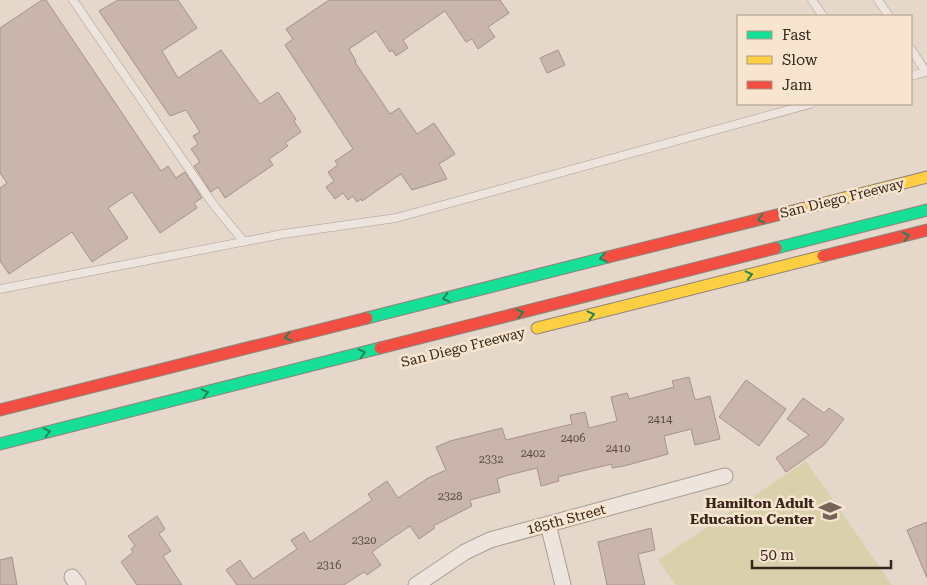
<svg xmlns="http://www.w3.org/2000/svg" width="927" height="585" font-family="'Roboto Serif',serif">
<rect width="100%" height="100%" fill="#e5d8ca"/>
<path fill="#d9d1ac" d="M806,461L892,585H676L658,560Z"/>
<path fill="#c9b5ab" stroke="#a5938a" d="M42,0H46L161,171L168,166L176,178L185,172L202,198L194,203L197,208L160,233L132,192L108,208L128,238L92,262L72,232L9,274L0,261V188L7,183L0,173V28Z
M118,0H178L197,28L162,51L178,78L221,50L260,104L278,92L296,119L294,121L301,132L285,143L288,146L269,159L273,165L225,198L218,187L211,192L194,166L200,162L191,149L198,144L193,136L200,132L186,110L170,116L99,11Z
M329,0H500L509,13L488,27L495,37L478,49L472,39L466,42L445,11L403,40L408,48L396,56L392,50L390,52L376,31L349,49L356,61L355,62L390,114L399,108L417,134L434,123L455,154L439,164L447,179L412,190L401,174L362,201L361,199L357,202L353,196L348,200L343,193L335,199L326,187L334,181L328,172L338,165L335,161L353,149L285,45L293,39L286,29Z
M558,50L565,65L547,73L540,58Z
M689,377L695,400L710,396L720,439L695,445L691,429L664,436L668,454L624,466L612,468V464L582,471L558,477L559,481L541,486L537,468L505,476L497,479L500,492L470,500L472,506L433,526L435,528L419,539L410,526L386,542L372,552L381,565L367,575L364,572L344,585H237L226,570L240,560L253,579L297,549L291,540L304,532L310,542L372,500L368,494L387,481L398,498L428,478L446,470L436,447L450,441L502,428L506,440L572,424L570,415L585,412L589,428L617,421L611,397L627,393L629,399L674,387L672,381Z
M746,380L786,409L759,446L719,417Z
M803,398L824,413L829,408L844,419L824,445L786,472L776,458L809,435L787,419Z
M157,516L165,529L159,534L171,551L163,556L182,585H137L121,562L133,552L131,549L135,546L128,536Z
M927,522V578L907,530Z
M651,528L655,550L638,554L645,585H607L598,542Z
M12,557L17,585H0V560Z"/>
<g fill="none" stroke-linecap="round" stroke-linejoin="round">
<defs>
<path id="lane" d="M73,0L213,204L244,242
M812,0L823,16
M878,0L889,16
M911,49L926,72
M911,76L927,72
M0,289L283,234L396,218L810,104"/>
<path id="street" d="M548,524L563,585
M72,577L78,585
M416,585L465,552L490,540L725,476"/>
<path id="fast" d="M776,248L927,210
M367,318L608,257
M0,444L380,348"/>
<path id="slow" d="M801,209L927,177
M537,328L823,256"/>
<path id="jam" d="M823,256L927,230
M608,257L801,209
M380,348L776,248
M0,410L367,318"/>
</defs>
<use href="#lane" stroke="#aa9e94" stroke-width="9"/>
<use href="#street" stroke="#aa9e94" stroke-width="17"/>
<use href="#fast" stroke="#8f837a" stroke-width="13"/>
<use href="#slow" stroke="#8f837a" stroke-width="13"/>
<use href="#jam" stroke="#8f837a" stroke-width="13"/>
<use href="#lane" stroke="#ede5dd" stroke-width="8"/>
<use href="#street" stroke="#ede5dd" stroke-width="15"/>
<use href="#fast" stroke="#16e098" stroke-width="11"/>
<use href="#slow" stroke="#ffcf43" stroke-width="11"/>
<use href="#jam" stroke="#f24e42" stroke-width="11"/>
</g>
<defs><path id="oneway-chevron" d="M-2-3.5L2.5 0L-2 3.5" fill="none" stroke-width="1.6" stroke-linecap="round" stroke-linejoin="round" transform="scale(1.25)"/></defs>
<g stroke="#28825a">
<use href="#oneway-chevron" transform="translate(761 219) rotate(166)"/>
<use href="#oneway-chevron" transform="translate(906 236) rotate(-14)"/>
<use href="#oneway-chevron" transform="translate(603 258) rotate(166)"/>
<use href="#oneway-chevron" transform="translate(749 275) rotate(-14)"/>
<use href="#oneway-chevron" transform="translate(446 298) rotate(166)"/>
<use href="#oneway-chevron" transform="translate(520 313) rotate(-14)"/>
<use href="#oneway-chevron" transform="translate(591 315) rotate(-14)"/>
<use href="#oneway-chevron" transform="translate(288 337) rotate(166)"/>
<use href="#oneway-chevron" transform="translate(362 353) rotate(-14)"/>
<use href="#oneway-chevron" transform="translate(205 393) rotate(-14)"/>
<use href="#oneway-chevron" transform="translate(47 432) rotate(-14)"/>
</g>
<defs>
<symbol id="school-bare" viewBox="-9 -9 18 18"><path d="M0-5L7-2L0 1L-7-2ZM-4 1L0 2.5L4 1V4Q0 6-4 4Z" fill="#756459" stroke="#f7e5cf" stroke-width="2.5" paint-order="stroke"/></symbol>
</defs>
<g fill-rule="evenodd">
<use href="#school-bare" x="814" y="495" width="32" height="32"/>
</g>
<g text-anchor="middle" stroke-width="5" stroke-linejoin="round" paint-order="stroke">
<g font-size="11" fill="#5d4940">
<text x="660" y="423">2414</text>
<text x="573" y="442">2406</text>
<text x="618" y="452">2410</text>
<text x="533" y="457">2402</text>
<text x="491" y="463">2332</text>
<text x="450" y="500">2328</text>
<text x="364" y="544">2320</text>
<text x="329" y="569">2316</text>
</g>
<g font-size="14" fill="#39251c" stroke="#f7e5cf">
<text transform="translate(842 198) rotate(-14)" y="5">San Diego Freeway</text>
<text transform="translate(463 347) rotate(-14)" y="5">San Diego Freeway</text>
<text transform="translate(566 519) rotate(-15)" y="5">185th Street</text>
</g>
<g font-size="14" font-weight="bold" fill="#39251c" stroke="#f7e5cf" text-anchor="end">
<text x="814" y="508">Hamilton Adult<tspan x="814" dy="16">Education Center</tspan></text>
</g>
</g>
<rect x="737" y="15" width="175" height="90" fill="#f7e5cf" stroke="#ab9887"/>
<rect x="747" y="31" width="25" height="8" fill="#16e098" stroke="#ab9887"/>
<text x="782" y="40" font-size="15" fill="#39251c">Fast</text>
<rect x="747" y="56" width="25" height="8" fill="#ffcf43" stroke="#ab9887"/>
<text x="782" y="65" font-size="15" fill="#39251c">Slow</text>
<rect x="747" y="81" width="25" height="8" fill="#f24e42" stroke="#ab9887"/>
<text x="782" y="90" font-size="15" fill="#39251c">Jam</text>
<path d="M752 560v8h139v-8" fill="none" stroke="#39251c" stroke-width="2.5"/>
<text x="760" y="560" font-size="15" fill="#39251c" stroke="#f7e5cf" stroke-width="4" paint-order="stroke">50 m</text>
</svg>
